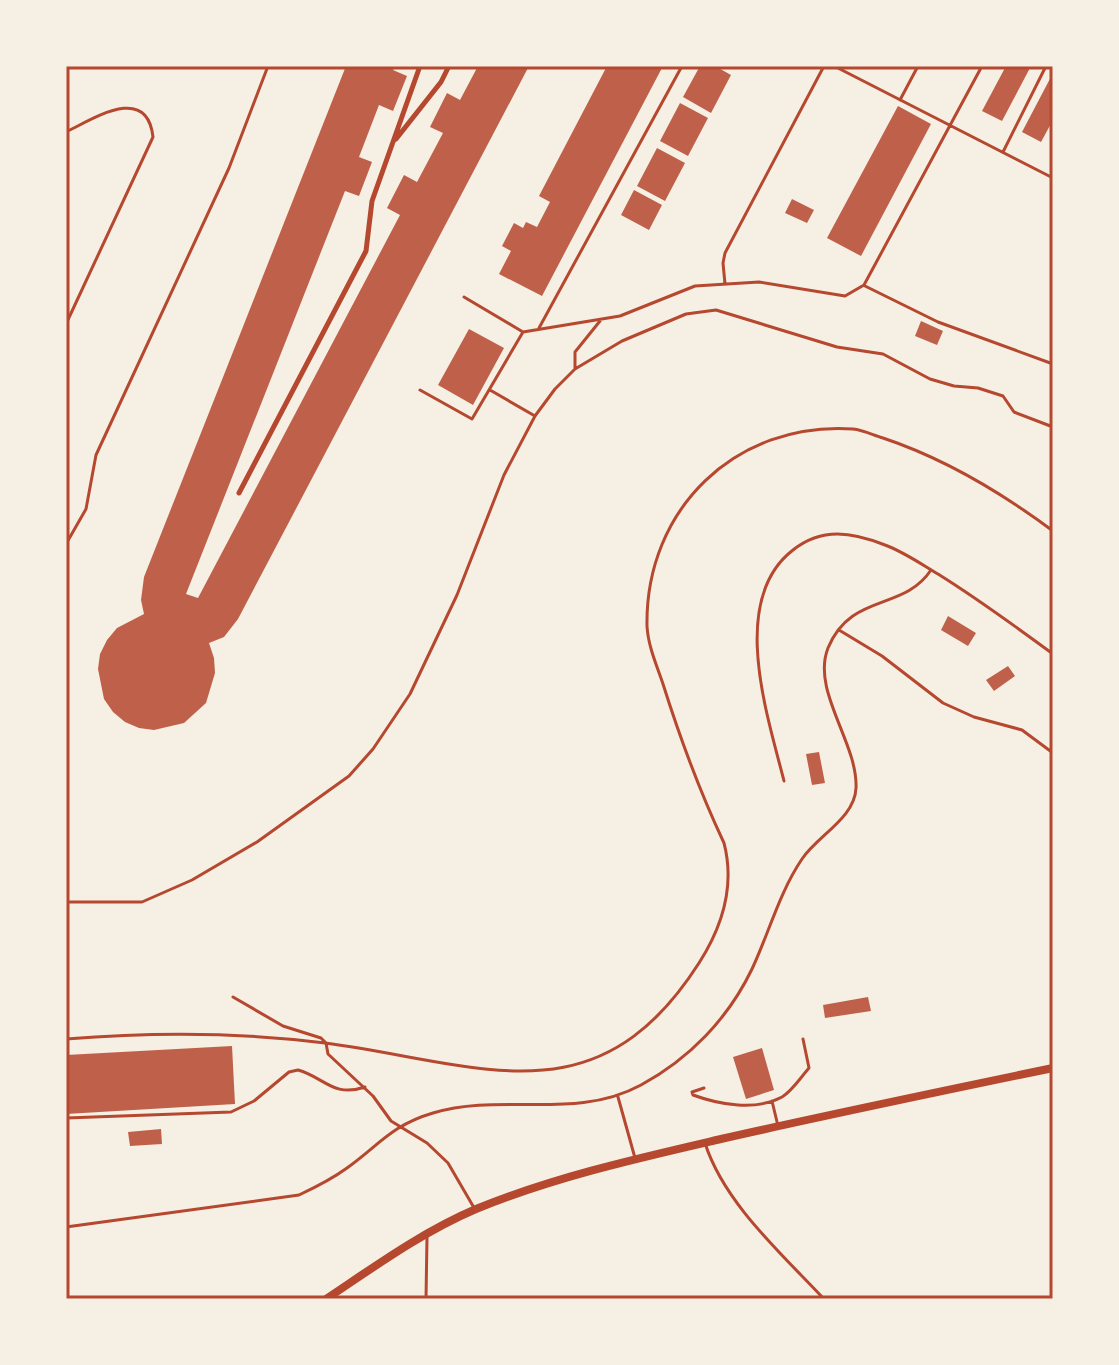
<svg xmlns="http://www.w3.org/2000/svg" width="1119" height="1365" font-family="Roboto,sans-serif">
<rect width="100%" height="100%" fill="#f6efe4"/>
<path fill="#bf614a" d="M346,66H395L393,70L407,76L393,111L379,105L359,157L372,162L359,196L345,191L186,594L198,598L400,215L387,208L404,175L417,182L443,133L430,127L447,93L460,100L478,66H529L238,619L224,637L209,643L214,658L215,673L206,703L184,723L154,730L139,728L125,722L113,712L104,699L98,669L100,654L107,640L117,628L144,614L141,600L144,577Z
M607,66H663L542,296L499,274L511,251L502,246L514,223L523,228L526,222L537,227L550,202L539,196Z
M700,66H715L731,75L711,113L683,97Z
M1006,66H1031L1002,121L982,111Z
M1053,73V120L1041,142L1022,132Z
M680,103L708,118L688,156L660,141Z
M898,106L931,124L861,256L827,238Z
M657,148L685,163L665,201L637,186Z
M634,190L662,205L649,230L621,215Z
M792,199L814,210L807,223L785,213Z
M921,321L943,331L937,345L915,336Z
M469,329L504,348L473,405L438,385Z
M948,616L976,633L968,646L941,630Z
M1008,666L1015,676L994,691L986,680Z
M819,752L825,783L812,785L806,754Z
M868,997L871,1011L825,1018L823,1005Z
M232,1046L235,1104L66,1114V1055Z
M762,1048L774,1090L746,1099L733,1057Z
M161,1129L162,1144L130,1146L128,1132Z"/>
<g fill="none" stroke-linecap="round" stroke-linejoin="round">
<path stroke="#b5482f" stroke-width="3" d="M834,66L1053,178
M900,100L918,66
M66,132C93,119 147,83 153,137L66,324
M1003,152L1046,66
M725,284L723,263L725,253L824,66
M865,286L938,322L1053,364
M464,297L523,332
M539,328L682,66
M575,368V352L600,321
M420,390L472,419L523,332L620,316L695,286L759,282L845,296L864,285L982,66
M490,390L535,416
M66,544L86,509L96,455L229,168L268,66
M839,630L882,656L943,703L974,717L1022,730L1053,753
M784,781C768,717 728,600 793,550C822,527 852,532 885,545C904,552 921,564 938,574C978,599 1015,626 1053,654
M66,902H142L192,880L257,842L349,776L373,749L410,694L457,595L504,475L535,416L555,389L575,369L622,341L686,314L716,310L837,347L883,354L930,379L954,386L978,388L1003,396L1014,412L1053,427
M233,997L283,1026L321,1038L326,1043L328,1054L373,1096L391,1121L427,1143L448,1163L473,1206
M66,1039C153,1032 238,1032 325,1043C479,1063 596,1124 699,963C722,927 735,885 724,843C700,792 680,738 663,684C657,666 648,646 647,626C645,509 736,421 853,429C863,430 873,435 883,438C943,458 1002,493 1053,531
M704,1088L692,1092L693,1095C720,1105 756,1111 782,1097C792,1091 801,1077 809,1068L803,1039
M618,1097L635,1158
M772,1101L778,1126
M66,1118L231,1112L254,1101L289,1072L298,1070C324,1077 333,1098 365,1087
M705,1143C724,1203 782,1254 824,1299
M66,1227L299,1195C316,1187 332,1179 347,1168C379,1145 392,1125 433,1113C502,1092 575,1121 641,1085C689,1059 728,1019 752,969C769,933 779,893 802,859C817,836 855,818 856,788C858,743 811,691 828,648C851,592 903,612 931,570
M426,1299L427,1237"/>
<path stroke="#b5482f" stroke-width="5" d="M396,139L441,82L449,66
M239,493L366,251L372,201L420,66"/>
<path stroke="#b5482f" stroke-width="8" d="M326,1299C374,1267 422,1232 476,1209C554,1177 639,1158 721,1139C831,1114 942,1091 1053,1068"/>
</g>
<rect width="1119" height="1365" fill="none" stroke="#f6efe4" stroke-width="136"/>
<rect x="68" y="68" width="983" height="1229" fill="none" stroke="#b5482f" stroke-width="3"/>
</svg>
